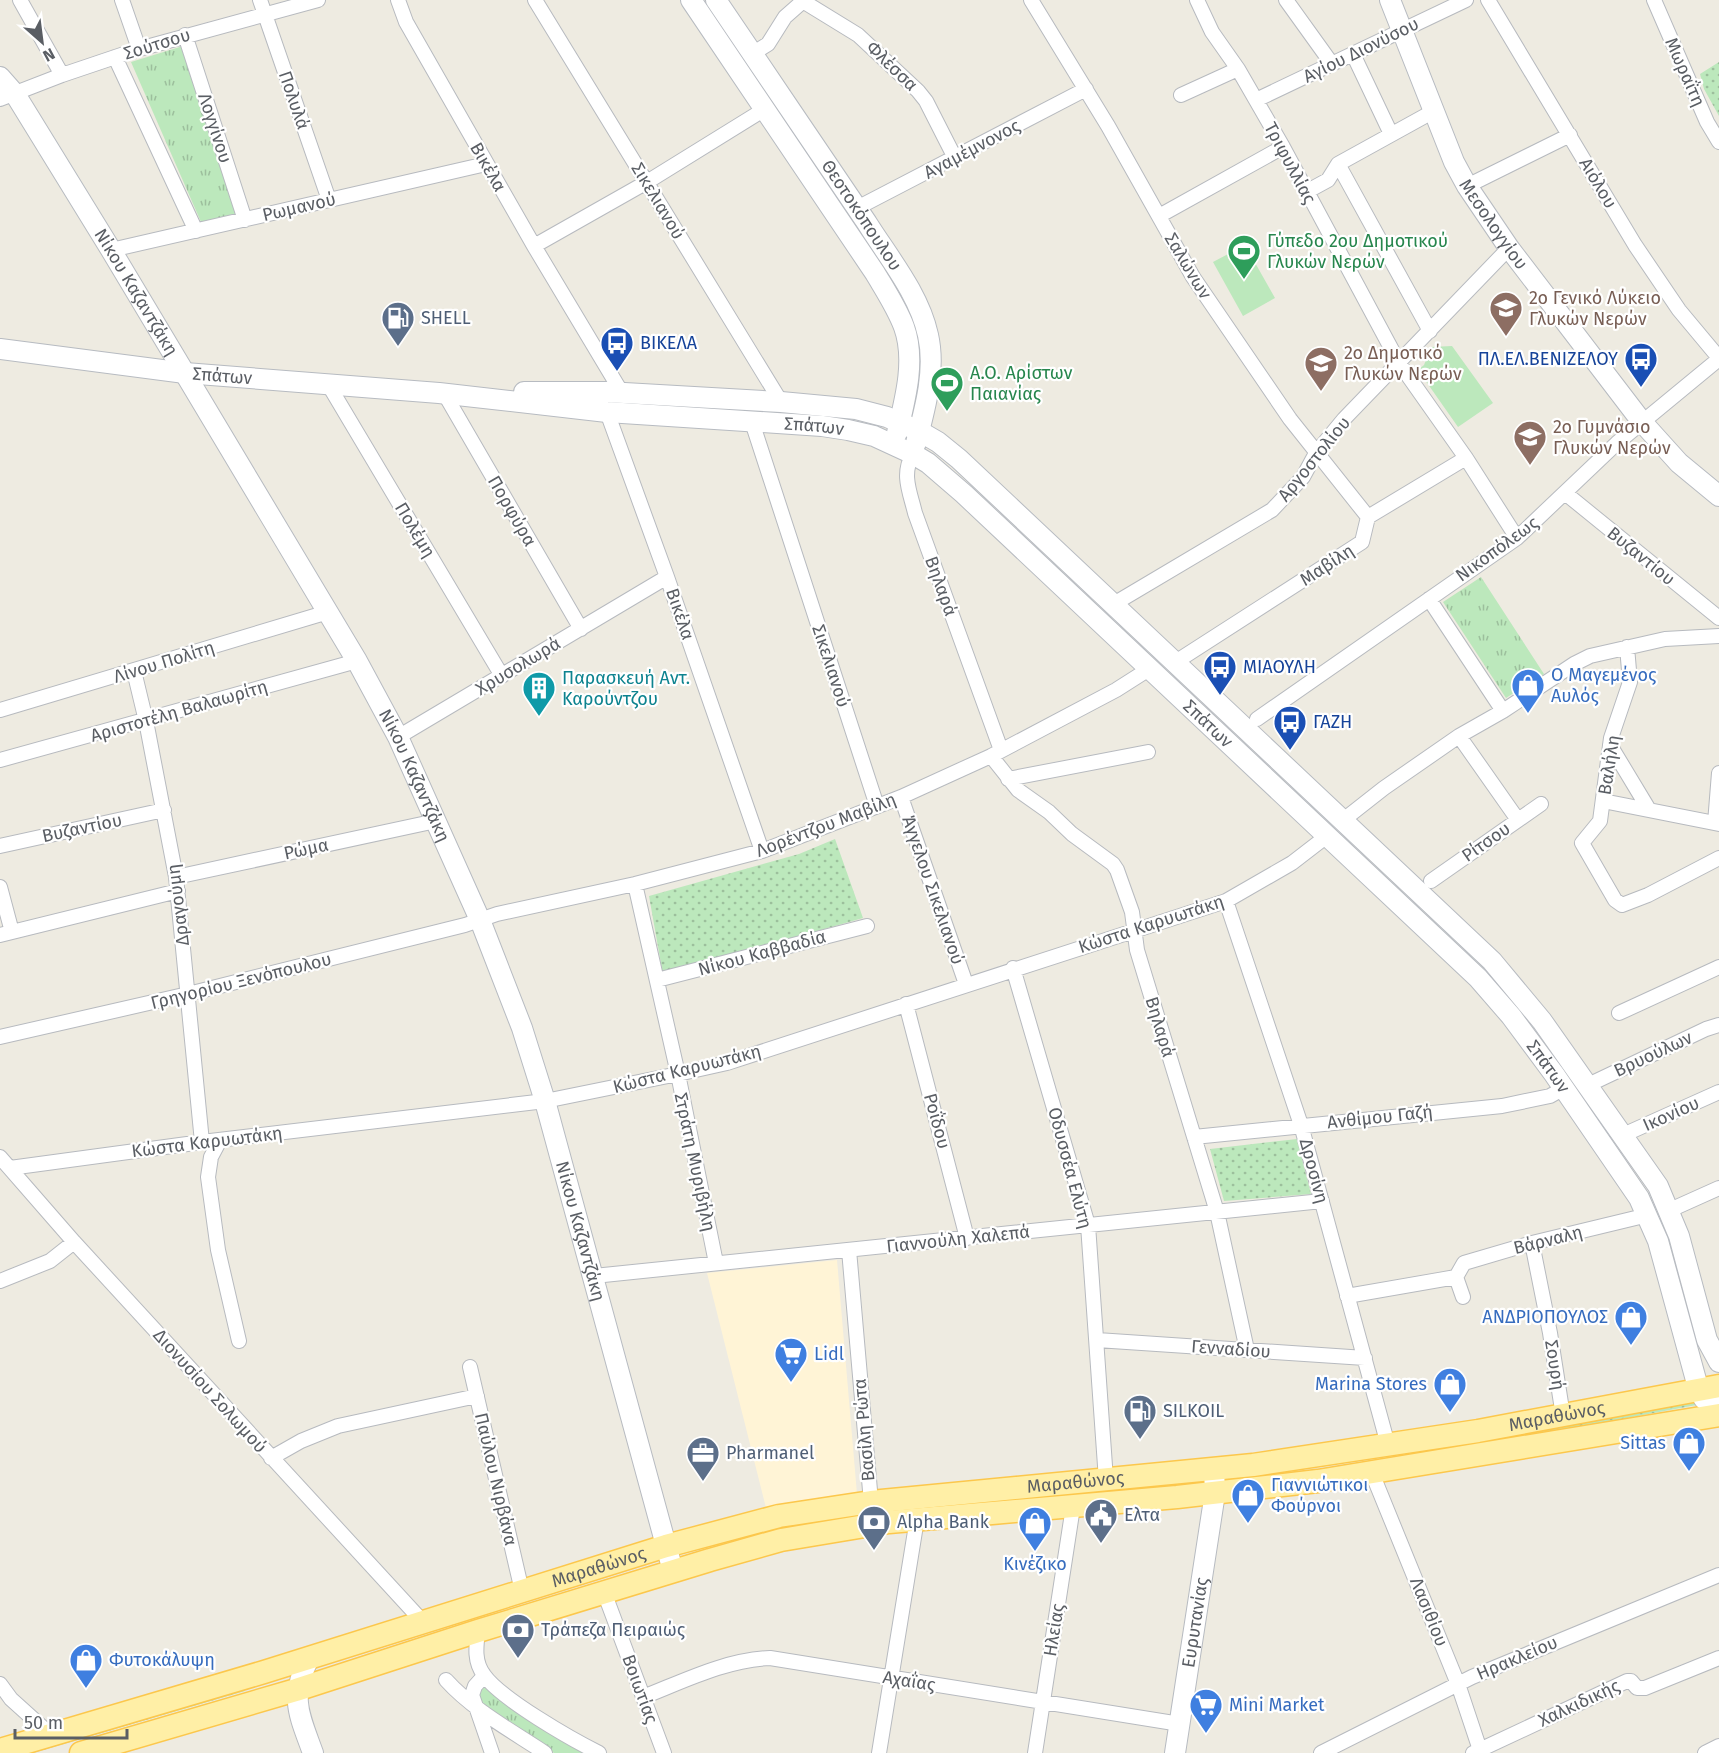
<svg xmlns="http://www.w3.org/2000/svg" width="1719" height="1753" font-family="'Fira Sans',sans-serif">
<defs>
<pattern id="grass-dots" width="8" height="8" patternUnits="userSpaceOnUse" patternTransform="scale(1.5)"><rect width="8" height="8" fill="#bce8bc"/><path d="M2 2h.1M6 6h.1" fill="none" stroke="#9cbf9c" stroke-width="1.8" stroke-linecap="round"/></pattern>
<pattern id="park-tufts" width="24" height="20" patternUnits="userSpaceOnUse" patternTransform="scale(1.5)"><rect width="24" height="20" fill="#bce8bc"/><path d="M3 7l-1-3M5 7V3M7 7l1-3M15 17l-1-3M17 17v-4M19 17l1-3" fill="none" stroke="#9cbf9c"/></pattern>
</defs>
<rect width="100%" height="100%" fill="#eeebe1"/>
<path fill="#fff4d6" d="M837,1260L857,1494L766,1508L707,1273Z"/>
<path fill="url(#grass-dots)" d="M1719,62V116L1704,89L1700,74Z
M835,839L863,918L663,975L649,896L799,854Z
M1297,1139L1311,1194L1224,1201L1210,1149Z
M1695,1399L1702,1404L1455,1450L1454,1448L1476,1443Z
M243,1685L245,1691L33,1753H16Z"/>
<path fill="url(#park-tufts)" d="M183,46L238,213L201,222L131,62Z
M1481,577L1544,674L1506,698L1443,602Z
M486,1681L594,1753H554L478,1702L480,1693Z"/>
<path fill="#bce8bc" d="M1245,245L1275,298L1243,316L1213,262Z
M1452,346L1493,403L1458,427L1418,370L1424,365L1431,347Z"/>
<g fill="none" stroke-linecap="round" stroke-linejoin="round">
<defs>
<path id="street" d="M20,0L62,75
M122,0L139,49
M260,0L329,200
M398,0L406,22L534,246L622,393
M535,0L781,402
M801,0L858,35L918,91L926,101L955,158
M1031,0L1108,126L1193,277L1290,419L1368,517
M1197,0L1212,32L1238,69L1283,147L1399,363L1466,458L1517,538
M1286,0L1332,64
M1488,0L1635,245L1679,310L1719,358
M1654,0L1707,122L1719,142
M185,35L245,220
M752,54L768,44L785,17L802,2
M1353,54L1391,134
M115,57L196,231
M1181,95L1238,69
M0,99L62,75L139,49L318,0
M1256,100L1466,0
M1338,164L1430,331
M1467,186L1570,135
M1306,192L1328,180L1338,164L1434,111
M857,208L1086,89
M1159,216L1283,147
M534,246L647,182L765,109
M111,250L486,164
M328,384L502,676
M444,393L581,629
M607,412L667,577L762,851
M752,422L877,806
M913,454C901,474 910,492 915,513L1001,750
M1565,493L1719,618
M1429,599L1503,711
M1112,605L1272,510L1303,477L1316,453L1344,419L1509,248
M1627,647L1630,682L1611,738L1600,821L1582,843L1615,900L1622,905L1648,895L1719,858
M1174,663L1362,542L1368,517L1466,458
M134,671L146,721L176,877L202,1142
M0,710L328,612
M1257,719L1517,538L1617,443L1719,359
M1459,736L1518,820
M398,737L667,577
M1610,745L1648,808
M991,756L1018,790L1049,812L1072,834L1113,864L1117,870L1132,912L1137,950L1217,1212L1247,1350
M0,760L357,661
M1008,779L1148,752
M901,797L966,984
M1603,801L1719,824
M1342,821L1384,788L1459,736L1503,711L1574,664L1590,656L1665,639L1719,636
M1715,823L1719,773
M0,846L164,810
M176,877L436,821
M1431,881L1541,804
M635,884L678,1074L716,1263
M0,887L12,932
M1226,901L1301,1125L1388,1445
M0,935L178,891
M1013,968L1088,1225L1106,1480
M657,980L867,926
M906,1004L967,1238
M1619,1013L1719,967
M0,1037L188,994L465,925L497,914L635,884L762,851L901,797L991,756L1116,690L1149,669
M1588,1085L1706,1029L1719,1025
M1623,1135L1719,1092
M1194,1137L1502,1106L1550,1096L1564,1088
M220,1140L211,1157L208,1177L218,1250L239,1341
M0,1157L74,1242L423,1622
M10,1168L202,1142L545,1101L678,1074L727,1063L1226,901L1292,863L1327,836
M1670,1210L1719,1188
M1532,1243L1550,1333L1563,1416
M849,1250L871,1502
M594,1276L1322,1201
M1456,1277L1463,1297
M0,1281L50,1261L74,1242
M1347,1296L1456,1277L1464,1263L1532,1243L1648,1215
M1097,1340L1365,1358
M470,1367L522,1591
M271,1458L301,1441L338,1426L477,1396
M1372,1473L1458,1684L1481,1753
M604,1592L664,1753
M478,1631C476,1647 474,1662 484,1675C501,1699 571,1739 599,1753
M484,1676L475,1686L472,1695L492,1753
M446,1680C473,1710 512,1731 545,1753
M0,1684L11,1699L52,1736
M643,1697C684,1681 725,1660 770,1658L1180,1724
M879,1753L917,1519
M1035,1753L1073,1507
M1321,1753L1472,1677L1719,1575
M1473,1753L1627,1681H1631L1637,1688H1645L1719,1658
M1705,1753L1719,1746"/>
<g id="secondary">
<path d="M691,0L875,273C885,290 897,308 904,327C916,360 905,400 897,433"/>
<path id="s1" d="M716,0C766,75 817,148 867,223C889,258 919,294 928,335C936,370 925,409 916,443"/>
<path id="s2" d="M1390,0L1454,162L1467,186L1509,248L1642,422L1679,463L1719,496"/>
<path id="s3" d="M0,77L15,94L111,250L357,661L398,737L480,920L522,1028L545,1101L673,1571"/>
<path id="s4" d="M0,349L185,373L439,393L607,412L822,426L848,430L874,436L913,454L928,463L964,494L1478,978L1511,1016L1554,1074L1639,1198L1658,1241L1699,1391L1704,1399L1719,1409"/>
<path d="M524,392H607L781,402L856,409L887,417L919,431L938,442L959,459L1492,961L1542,1021L1658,1186L1679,1236L1707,1340L1719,1362"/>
<path d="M309,1658C289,1698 299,1714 313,1753"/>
<path id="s5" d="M1175,1753L1215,1493L1214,1469"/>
</g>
<g id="primary">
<path id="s6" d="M0,1750L264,1672L666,1546L779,1516L871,1502L1253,1465L1478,1431L1719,1386"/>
<path d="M81,1753L296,1690L478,1631L710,1560L781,1540L889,1522L1177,1497L1318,1481L1719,1415"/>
</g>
</defs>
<use href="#street" stroke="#b7babf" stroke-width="16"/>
<use href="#secondary" stroke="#b7bbc1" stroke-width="22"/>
<use href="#primary" stroke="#fcc74c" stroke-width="25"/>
<use href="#street" stroke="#fff" stroke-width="14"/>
<use href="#secondary" stroke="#fff" stroke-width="20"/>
<use href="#primary" stroke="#ffefa6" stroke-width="22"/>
</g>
<defs>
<symbol id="stadium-pin" viewBox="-11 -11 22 30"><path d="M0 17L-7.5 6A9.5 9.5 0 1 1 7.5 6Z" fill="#2e9e5b" stroke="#fff"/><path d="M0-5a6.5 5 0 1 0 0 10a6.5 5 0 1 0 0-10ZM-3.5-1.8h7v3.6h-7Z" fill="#fff"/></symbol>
<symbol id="school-pin" viewBox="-11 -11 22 30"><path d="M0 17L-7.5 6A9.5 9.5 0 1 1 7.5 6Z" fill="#8d6e63" stroke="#fff"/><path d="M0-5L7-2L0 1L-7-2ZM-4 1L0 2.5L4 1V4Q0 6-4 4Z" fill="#fff"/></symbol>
<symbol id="fuel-pin" viewBox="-11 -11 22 30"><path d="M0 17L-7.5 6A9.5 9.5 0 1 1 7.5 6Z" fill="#5c6f8a" stroke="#fff"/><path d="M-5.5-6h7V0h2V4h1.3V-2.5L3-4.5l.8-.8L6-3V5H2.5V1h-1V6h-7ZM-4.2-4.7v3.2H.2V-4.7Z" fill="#fff"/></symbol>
<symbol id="bus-pin" viewBox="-11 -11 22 30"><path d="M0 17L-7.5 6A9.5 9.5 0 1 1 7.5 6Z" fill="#1a4fb4" stroke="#fff"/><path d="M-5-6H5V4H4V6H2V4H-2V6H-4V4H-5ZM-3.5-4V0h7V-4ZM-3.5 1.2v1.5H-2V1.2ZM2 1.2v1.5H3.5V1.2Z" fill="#fff"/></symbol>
<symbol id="shop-pin" viewBox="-11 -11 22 30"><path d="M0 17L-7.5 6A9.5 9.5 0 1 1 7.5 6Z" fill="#3f7fe0" stroke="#fff"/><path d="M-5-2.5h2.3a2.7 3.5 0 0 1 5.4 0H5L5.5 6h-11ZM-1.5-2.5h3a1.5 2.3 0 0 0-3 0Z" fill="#fff"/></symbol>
<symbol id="building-pin" viewBox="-11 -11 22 30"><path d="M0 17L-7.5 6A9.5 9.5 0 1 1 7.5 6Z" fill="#0f9aa8" stroke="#fff"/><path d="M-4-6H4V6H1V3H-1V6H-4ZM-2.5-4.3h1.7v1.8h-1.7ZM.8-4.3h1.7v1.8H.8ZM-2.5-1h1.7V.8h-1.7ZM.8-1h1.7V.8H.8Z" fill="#fff"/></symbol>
<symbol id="supermarket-pin" viewBox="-11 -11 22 30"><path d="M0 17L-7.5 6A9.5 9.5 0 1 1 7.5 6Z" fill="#3f7fe0" stroke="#fff"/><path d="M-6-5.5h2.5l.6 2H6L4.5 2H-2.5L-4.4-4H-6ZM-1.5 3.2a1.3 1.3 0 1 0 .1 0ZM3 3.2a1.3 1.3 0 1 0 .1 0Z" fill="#fff"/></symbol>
<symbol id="office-pin" viewBox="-11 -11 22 30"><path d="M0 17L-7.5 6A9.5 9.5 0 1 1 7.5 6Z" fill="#5c6f8a" stroke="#fff"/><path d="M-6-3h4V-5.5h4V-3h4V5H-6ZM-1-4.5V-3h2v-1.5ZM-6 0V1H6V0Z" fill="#fff"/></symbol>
<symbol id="civic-pin" viewBox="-11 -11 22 30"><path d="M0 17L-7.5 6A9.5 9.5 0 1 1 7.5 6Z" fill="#5c6f8a" stroke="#fff"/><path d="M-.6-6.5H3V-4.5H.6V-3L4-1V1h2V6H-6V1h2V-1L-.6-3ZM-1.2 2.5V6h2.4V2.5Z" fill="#fff"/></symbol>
<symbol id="bank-pin" viewBox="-11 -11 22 30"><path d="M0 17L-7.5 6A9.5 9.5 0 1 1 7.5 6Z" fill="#5c6f8a" stroke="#fff"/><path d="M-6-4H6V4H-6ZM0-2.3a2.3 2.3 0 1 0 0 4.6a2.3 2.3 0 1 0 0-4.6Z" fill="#fff"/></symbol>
</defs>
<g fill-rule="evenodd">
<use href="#stadium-pin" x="1225" y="232" width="38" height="52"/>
<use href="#school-pin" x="1487" y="289" width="38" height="52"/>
<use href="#fuel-pin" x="379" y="299" width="38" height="52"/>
<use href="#bus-pin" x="598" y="324" width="38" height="52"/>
<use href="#bus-pin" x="1622" y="340" width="38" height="52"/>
<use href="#school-pin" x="1302" y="344" width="38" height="52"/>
<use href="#stadium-pin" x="928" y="364" width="38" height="52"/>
<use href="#school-pin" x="1511" y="418" width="38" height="52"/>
<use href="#bus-pin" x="1201" y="648" width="38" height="52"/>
<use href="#shop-pin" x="1509" y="666" width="38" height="52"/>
<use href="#building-pin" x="520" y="669" width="38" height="52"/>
<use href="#bus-pin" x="1271" y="703" width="38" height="52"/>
<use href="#shop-pin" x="1612" y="1298" width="38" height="52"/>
<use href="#supermarket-pin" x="772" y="1335" width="38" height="52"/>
<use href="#shop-pin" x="1431" y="1365" width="38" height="52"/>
<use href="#fuel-pin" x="1121" y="1392" width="38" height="52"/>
<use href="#shop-pin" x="1670" y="1424" width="38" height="52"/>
<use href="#office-pin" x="684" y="1434" width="38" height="52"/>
<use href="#shop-pin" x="1229" y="1476" width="38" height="52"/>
<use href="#civic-pin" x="1082" y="1496" width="38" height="52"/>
<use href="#bank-pin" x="855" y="1503" width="38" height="52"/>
<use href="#shop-pin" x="1016" y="1504" width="38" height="52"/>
<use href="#bank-pin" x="499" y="1611" width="38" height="52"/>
<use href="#shop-pin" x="67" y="1641" width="38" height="52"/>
<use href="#supermarket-pin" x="1187" y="1686" width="38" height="52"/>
</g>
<g text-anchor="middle" stroke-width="4.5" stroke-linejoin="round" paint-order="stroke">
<g font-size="18" fill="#5a5e64" stroke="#fff">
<text transform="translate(157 44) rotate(-17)" y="6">Σούτσου</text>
<text transform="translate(1361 50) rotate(-26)" y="6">Αγίου Διονύσου</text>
<text transform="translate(892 66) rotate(44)" y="6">Φλέσσα</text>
<text transform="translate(1685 72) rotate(66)" y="6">Μωραΐτη</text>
<text transform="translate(294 100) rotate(71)" y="6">Πολυλά</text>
<text transform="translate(215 128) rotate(72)" y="6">Λογγίνου</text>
<text transform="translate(972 149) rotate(-28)" y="6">Αγαμέμνονος</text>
<text transform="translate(1290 163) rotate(62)" y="6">Τριφυλλίας</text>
<text transform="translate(488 167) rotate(60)" y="6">Βικέλα</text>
<text transform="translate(1598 183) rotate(59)" y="6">Αιόλου</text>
<text transform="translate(658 201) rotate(59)" y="6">Σικελιανού</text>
<text transform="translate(299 207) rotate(-13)" y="6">Ρωμανού</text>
<text dy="6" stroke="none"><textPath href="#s1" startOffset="260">Θεοτοκόπουλου</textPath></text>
<text dy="6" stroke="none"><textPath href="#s2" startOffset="248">Μεσολογγίου</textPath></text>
<text transform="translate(1188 266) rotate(59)" y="6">Σαλώνων</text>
<text dy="6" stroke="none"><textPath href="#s3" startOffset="255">Νίκου Καζαντζάκη</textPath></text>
<text dy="6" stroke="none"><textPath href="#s4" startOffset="224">Σπάτων</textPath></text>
<text dy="6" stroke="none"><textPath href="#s4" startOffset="818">Σπάτων</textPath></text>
<text transform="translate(1314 459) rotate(-51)" y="6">Αργοστολίου</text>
<text transform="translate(512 511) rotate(60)" y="6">Πορφύρα</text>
<text transform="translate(415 530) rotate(59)" y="6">Πολέμη</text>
<text transform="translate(1497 549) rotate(-36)" y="6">Νικοπόλεως</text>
<text transform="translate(1641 556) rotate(39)" y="6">Βυζαντίου</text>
<text transform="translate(1327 565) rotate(-33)" y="6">Μαβίλη</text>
<text transform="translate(941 586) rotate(70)" y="6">Βηλαρά</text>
<text transform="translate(680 614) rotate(71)" y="6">Βικέλα</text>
<text transform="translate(164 662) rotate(-17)" y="6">Λίνου Πολίτη</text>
<text transform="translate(518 666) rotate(-31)" y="6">Χρυσολωρά</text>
<text transform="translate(831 666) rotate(72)" y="6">Σικελιανού</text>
<text transform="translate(179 711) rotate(-16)" y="6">Αριστοτέλη Βαλαωρίτη</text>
<text dy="6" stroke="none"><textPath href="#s4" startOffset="1322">Σπάτων</textPath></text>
<text transform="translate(1609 765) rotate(-81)" y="6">Βαλήλη</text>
<text dy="6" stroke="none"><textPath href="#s3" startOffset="813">Νίκου Καζαντζάκη</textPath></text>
<text transform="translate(826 825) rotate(-21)" y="6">Λορέντζου Μαβίλη</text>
<text transform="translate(82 828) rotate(-12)" y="6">Βυζαντίου</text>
<text transform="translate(1486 842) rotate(-35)" y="6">Ρίτσου</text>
<text transform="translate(306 849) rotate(-12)" y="6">Ρώμα</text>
<text transform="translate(933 890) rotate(71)" y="6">Άγγελου Σικελιανού</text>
<text transform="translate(178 905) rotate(-97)" y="6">Δραγούμη</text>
<text transform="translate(1151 924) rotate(-18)" y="6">Κώστα Καρυωτάκη</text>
<text transform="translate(762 953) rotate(-15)" y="6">Νίκου Καββαδία</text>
<text transform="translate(241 981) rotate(-14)" y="6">Γρηγορίου Ξενόπουλου</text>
<text transform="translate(1160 1027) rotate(73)" y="6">Βηλαρά</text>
<text transform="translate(1653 1054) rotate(-25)" y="6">Βρυούλων</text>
<text dy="6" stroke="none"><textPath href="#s4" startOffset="1806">Σπάτων</textPath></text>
<text transform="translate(687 1069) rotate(-14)" y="6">Κώστα Καρυωτάκη</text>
<text transform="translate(1671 1114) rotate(-24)" y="6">Ικονίου</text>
<text transform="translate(1380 1117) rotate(-6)" y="6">Ανθίμου Γαζή</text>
<text transform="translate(937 1121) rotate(75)" y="6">Ροΐδου</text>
<text transform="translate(207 1142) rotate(-7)" y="6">Κώστα Καρυωτάκη</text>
<text transform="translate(695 1162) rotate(78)" y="6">Στράτη Μυριβήλη</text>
<text transform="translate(1070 1168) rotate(75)" y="6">Οδυσσέα Ελύτη</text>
<text transform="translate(1314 1171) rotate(75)" y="6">Δροσίνη</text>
<text dy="6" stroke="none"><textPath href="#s3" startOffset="1299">Νίκου Καζαντζάκη</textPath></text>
<text transform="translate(958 1239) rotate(-6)" y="6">Γιαννούλη Χαλεπά</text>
<text transform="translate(1548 1240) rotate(-14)" y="6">Βάρναλη</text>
<text transform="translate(1231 1349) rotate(4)" y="6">Γενναδίου</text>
<text transform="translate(1555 1365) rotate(81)" y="6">Σουρή</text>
<text transform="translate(210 1391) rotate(48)" y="6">Διονυσίου Σολωμού</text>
<text dy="6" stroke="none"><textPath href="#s6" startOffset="1598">Μαραθώνος</textPath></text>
<text transform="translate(864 1430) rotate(-95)" y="6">Βασίλη Ρώτα</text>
<text transform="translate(496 1479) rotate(77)" y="6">Παύλου Νιρβάνα</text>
<text dy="6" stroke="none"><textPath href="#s6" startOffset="1112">Μαραθώνος</textPath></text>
<text dy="6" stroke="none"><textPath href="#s6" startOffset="626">Μαραθώνος</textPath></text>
<text transform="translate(1429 1612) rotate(68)" y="6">Λασιθίου</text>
<text dy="6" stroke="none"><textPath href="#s5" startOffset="132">Ευρυτανίας</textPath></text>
<text transform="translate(1054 1630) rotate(-81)" y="6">Ηλείας</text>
<text transform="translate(1517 1658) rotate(-23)" y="6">Ηρακλείου</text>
<text transform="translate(909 1681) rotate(9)" y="6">Αχαΐας</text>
<text transform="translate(640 1689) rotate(70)" y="6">Βοιωτίας</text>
<text transform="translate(1579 1703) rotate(-25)" y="6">Χαλκιδικής</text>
</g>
<g font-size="18" fill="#27864d" stroke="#fff" text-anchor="start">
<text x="1267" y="247">Γύπεδο 2ου Δημοτικού<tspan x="1267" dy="21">Γλυκών Νερών</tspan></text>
<text x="970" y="379">Α.Ο. Αρίστων<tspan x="970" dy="21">Παιανίας</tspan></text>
</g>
<g font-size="18" fill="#785e54" stroke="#fff" text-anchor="start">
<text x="1529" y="304">2ο Γενικό Λύκειο<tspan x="1529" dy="21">Γλυκών Νερών</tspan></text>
<text x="1344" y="359">2ο Δημοτικό<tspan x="1344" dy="21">Γλυκών Νερών</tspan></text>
<text x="1553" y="433">2ο Γυμνάσιο<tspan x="1553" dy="21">Γλυκών Νερών</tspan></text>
</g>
<g font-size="18" fill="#4e5e75" stroke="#fff" text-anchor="start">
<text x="421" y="324">SHELL</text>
<text x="1163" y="1417">SILKOIL</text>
<text x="726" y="1459">Pharmanel</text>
<text x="1124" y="1521">Ελτα</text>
<text x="897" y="1528">Alpha Bank</text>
<text x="541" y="1636">Τράπεζα Πειραιώς</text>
</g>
<g font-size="18" fill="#164399" stroke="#fff" text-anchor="start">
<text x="640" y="349">ΒΙΚΕΛΑ</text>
<text x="1618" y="365" text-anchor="end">ΠΛ.ΕΛ.ΒΕΝΙΖΕΛΟΥ</text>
<text x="1243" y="673">ΜΙΑΟΥΛΗ</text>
<text x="1313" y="728">ΓΑΖΗ</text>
</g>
<g font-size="18" fill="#366cbe" stroke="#fff" text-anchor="start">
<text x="1551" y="681">Ο Μαγεμένος<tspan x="1551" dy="21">Αυλός</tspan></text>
<text x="1608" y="1323" text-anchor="end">ΑΝΔΡΙΟΠΟΥΛΟΣ</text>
<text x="814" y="1360">Lidl</text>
<text x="1427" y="1390" text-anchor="end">Marina Stores</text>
<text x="1666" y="1449" text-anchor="end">Sittas</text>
<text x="1271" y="1491">Γιαννιώτικοι<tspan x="1271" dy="21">Φούρνοι</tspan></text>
<text x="1035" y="1570" text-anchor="middle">Κινέζικο</text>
<text x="109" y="1666">Φυτοκάλυψη</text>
<text x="1229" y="1711">Mini Market</text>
</g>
<g font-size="18" fill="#0d838f" stroke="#fff" text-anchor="start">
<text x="562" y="684">Παρασκευή Αντ.<tspan x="562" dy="21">Καρούντζου</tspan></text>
</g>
</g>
<g transform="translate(42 42) rotate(152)" stroke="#ffffff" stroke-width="4.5" paint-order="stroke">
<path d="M0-4.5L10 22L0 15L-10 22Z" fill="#5a5e64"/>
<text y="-9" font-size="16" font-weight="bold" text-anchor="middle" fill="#5a5e64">N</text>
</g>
<path d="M15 1729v9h112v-9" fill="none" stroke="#5a5e64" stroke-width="3"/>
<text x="24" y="1729" font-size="18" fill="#5a5e64" stroke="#ffffff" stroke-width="4.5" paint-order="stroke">50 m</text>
</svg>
